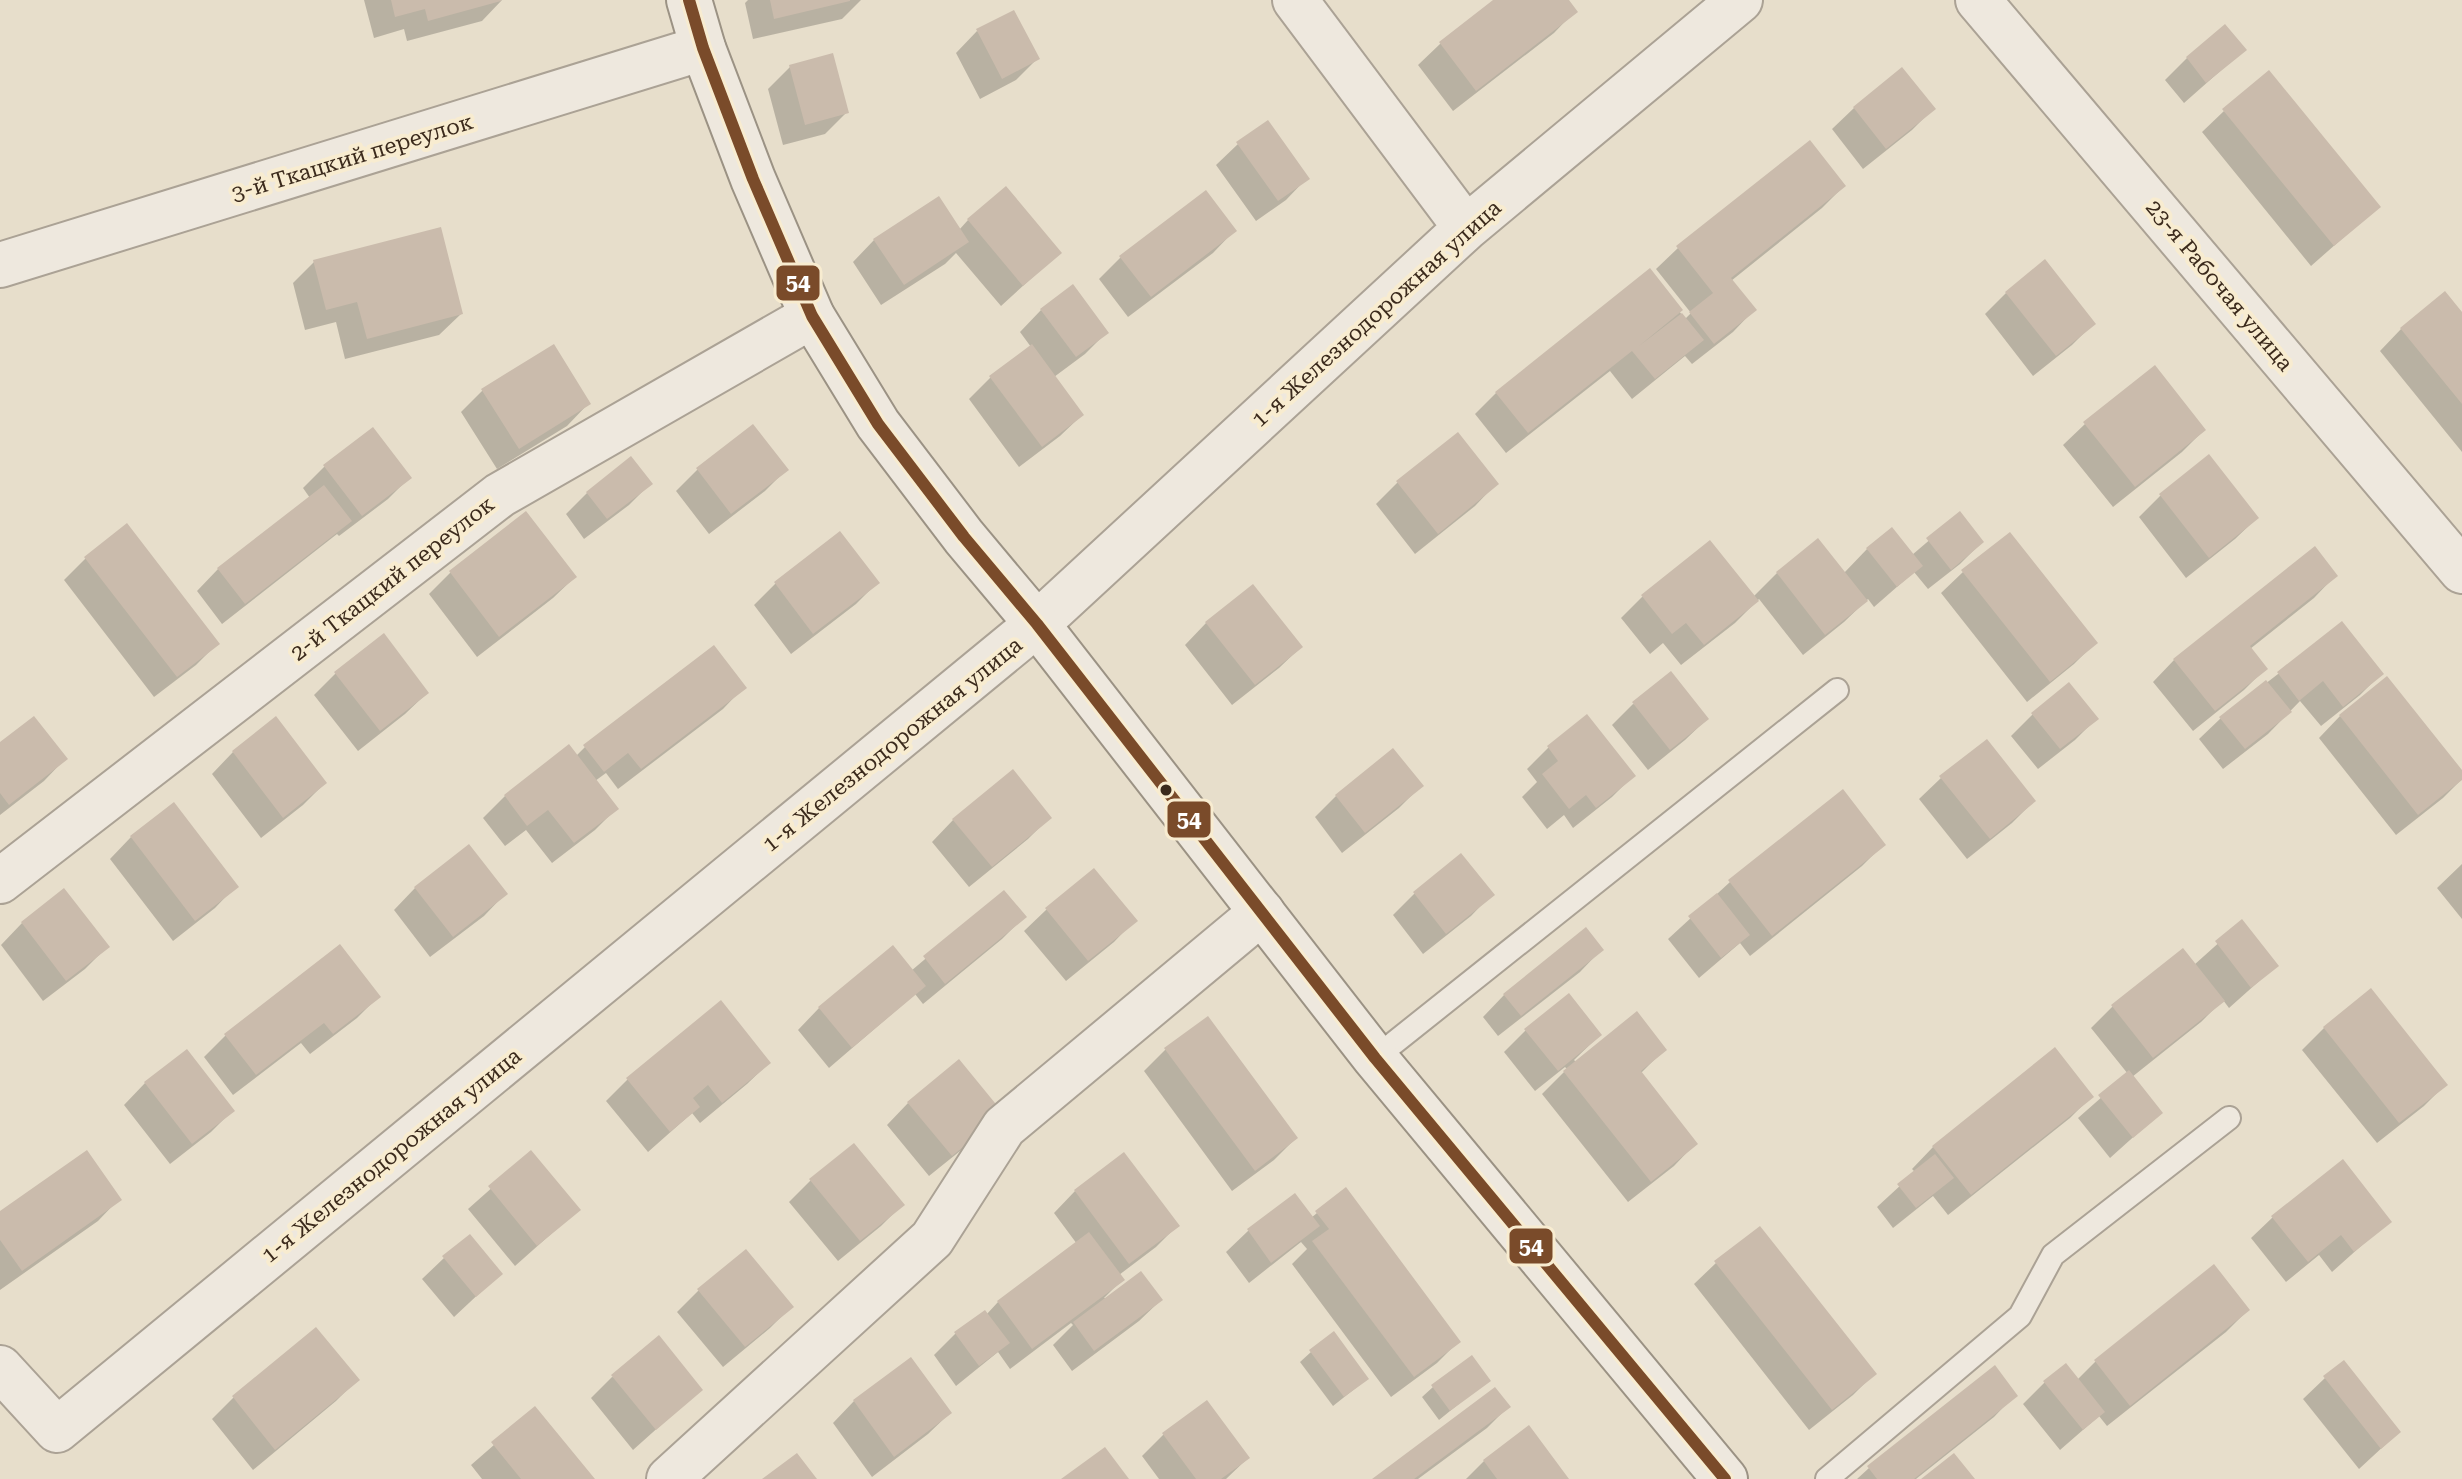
<svg xmlns="http://www.w3.org/2000/svg" width="2462" height="1479" font-family="'Roboto Serif',serif">
<rect width="100%" height="100%" fill="#e7decb"/>
<path fill="#0003" d="M364,0H502L482,21L407,41L404,29L374,38Z
M748,0H861L842,19L753,39L745,3Z
M1497,0H1567L1575,11L1554,33L1453,111L1418,65L1440,44Z
M977,31L1038,58L1016,80L980,99L956,53Z
M2244,50L2184,103L2165,80L2187,58Z
M790,67L847,112L825,134L783,145L768,89Z
M1854,108L1933,109L1912,130L1863,169L1832,129Z
M2224,111L2378,207L2311,266L2202,132Z
M1238,144L1307,178L1286,200L1256,221L1216,165Z
M1844,186L1822,208L1731,281L1754,310L1733,332L1692,364L1685,356L1632,399L1610,371L1506,453L1475,414L1496,393L1649,271L1685,319L1691,313L1656,269L1678,248Z
M968,220L1059,253L1001,306L956,253L945,264L881,305L853,262L874,240L959,230Z
M1234,231L1213,253L1128,317L1099,279L1121,257Z
M314,262L461,314L439,335L345,359L336,322L305,330L293,283Z
M2006,293L2093,324L2072,345L2033,376L1985,314Z
M1041,310L1107,332L1085,354L1054,377L1082,415L1060,436L1019,467L969,399L991,377L1031,347L1020,332Z
M2462,315V452L2380,351L2401,329Z
M483,390L588,404L567,426L497,469L461,412Z
M2085,424L2204,430L2182,452L2113,507L2063,445Z
M753,427L786,470L765,491L709,534L676,491L697,470Z
M373,430L409,478L388,499L339,536L337,534L222,624L197,591L218,569L310,498L303,488L324,467Z
M1457,435L1496,484L1475,506L1415,554L1376,504L1397,483Z
M2209,457L2257,518L2235,539L2186,578L2139,517L2160,496Z
M650,484L629,505L584,539L566,514L587,493Z
M526,514L575,577L553,598L477,657L429,594L450,573Z
M1960,514L1982,542L1960,564L1928,589L1914,572L1874,607L1868,599L1844,622L1803,655L1759,599L1735,623L1681,665L1663,643L1650,654L1621,618L1642,597L1710,543L1753,597L1777,573H1844L1867,549L1912,555Z
M839,534L877,583L856,604L791,654L754,605L775,584Z
M86,558L217,644L196,665L154,697L64,580Z
M1963,572L2095,643L2074,664L2027,702L1941,593Z
M2335,576L2314,598L2250,649L2266,668L2244,690L2193,731L2153,682L2174,660Z
M1253,587L1301,647L1279,668L1232,705L1185,645L1206,623Z
M336,673L427,693L405,714L358,751L314,695Z
M2278,674H2381L2360,695L2321,726L2300,701L2268,734L2223,769L2199,739L2221,718Z
M744,687L723,709L618,789L606,773L595,781L616,809L595,830L552,863L526,830L505,846L483,818L505,796L569,747L576,756L585,747Z
M1633,704L1707,719L1685,740L1648,770L1612,725Z
M2033,714L2096,719L2075,740L2038,769L2011,736Z
M2340,716L2462,774V779L2443,798L2396,835L2319,738Z
M1587,717L1633,776L1612,797L1573,828L1564,815L1547,829L1522,797L1537,782L1527,769L1548,748Z
M0,745L65,759L44,781L0,815Z
M233,752L325,783L303,805L261,838L212,774Z
M1941,778L2034,801L2012,823L1967,859L1919,799Z
M1421,786L1399,808L1342,853L1315,817L1336,796Z
M1050,817L1028,839L969,887L932,842L953,820Z
M131,837L236,886L215,908L173,941L110,859Z
M1884,844L1862,866L1750,956L1740,943L1699,978L1668,939L1730,882Z
M1461,856L1492,894L1471,916L1423,954L1393,915L1414,894Z
M2462,864V919L2437,888Z
M1094,870L1135,920L1114,942L1066,981L1024,931L1046,910Z
M415,888L505,894L484,916L430,957L394,910Z
M64,891L107,947L85,969L43,1001L1,945L22,923Z
M1003,893L1024,917L1002,939L923,1004L915,994L829,1068L798,1030L819,1008L911,971Z
M2242,922L2276,966L2229,1008L2223,1000L2201,1022L2132,1077L2160,1113L2110,1158L2078,1118L2128,1074L2091,1028L2113,1006L2194,965Z
M1601,950L1580,972L1498,1036L1483,1017L1504,995Z
M2371,991L2445,1085L2424,1106L2377,1143L2302,1050L2324,1028Z
M378,997L357,1018L310,1054L301,1043L233,1095L204,1057L226,1035Z
M1208,1019L1296,1138L1274,1160L1232,1191L1144,1071L1165,1050Z
M1526,1030L1600,1035L1574,1060L1576,1062L1664,1050L1640,1074L1695,1144L1674,1166L1628,1202L1542,1094L1567,1069L1565,1067L1535,1091L1504,1052Z
M2055,1050L2092,1096L2070,1118L1948,1215L1933,1196L1893,1228L1877,1207L1915,1172L1912,1169L1933,1147Z
M769,1063L747,1084L700,1123L692,1113L648,1152L606,1101L628,1079Z
M145,1083L232,1111L211,1132L170,1164L124,1105Z
M908,1103L980,1135L929,1176L887,1125Z
M531,1153L578,1210L515,1266L468,1209Z
M811,1180L902,1205L881,1226L838,1261L789,1202Z
M1075,1191L1177,1226L1156,1247L1119,1275L1122,1280L1104,1298L1161,1300L1139,1321L1072,1371L1053,1345L1073,1325L1071,1323L1010,1369L998,1352L956,1386L934,1355L955,1334L984,1312L986,1315L998,1302L1077,1244L1054,1213Z
M1295,1196L1311,1218L1317,1213L1459,1341L1437,1363L1391,1397L1292,1264L1307,1249L1301,1242L1249,1283L1226,1252L1248,1231Z
M119,1199L98,1221L0,1290V1214Z
M2273,1217L2389,1221L2332,1272L2319,1255L2286,1282L2251,1238Z
M444,1258L500,1274L454,1317L422,1279Z
M1716,1263L1874,1374L1853,1395L1809,1430L1694,1284Z
M2214,1267L2248,1310L2226,1332L2107,1426L2099,1416L2060,1450L2023,1404L2045,1382L2077,1380L2095,1362Z
M699,1290L791,1307L770,1328L723,1367L677,1312Z
M316,1330L357,1380L336,1401L253,1470L212,1419L233,1398Z
M1311,1352L1367,1379L1333,1406L1300,1362Z
M612,1377L700,1390L633,1450L591,1398Z
M2325,1378L2399,1432L2359,1469L2303,1399Z
M1488,1380L1439,1420L1422,1397L1433,1387Z
M2015,1395L1994,1417L1916,1479H1857L1869,1468Z
M854,1401L950,1413L928,1434L872,1477L833,1423Z
M1207,1402L1248,1458L1226,1479H1159L1142,1456L1163,1435Z
M1508,1407L1487,1428L1418,1479H1375Z
M535,1409L593,1479H482L471,1465Z
M1529,1428L1567,1479H1466L1484,1461Z"/>
<path fill="#cabbac" d="M391,0H501V1L428,21L425,9L395,17Z
M770,0H850V1L774,19Z
M1493,0H1569L1578,12L1476,91L1439,42Z
M1014,10L1040,59L1002,79L976,29Z
M2225,24L2247,50L2206,83L2186,57Z
M833,53L849,113L805,125L789,65Z
M1902,67L1936,109L1886,149L1853,107Z
M2269,70L2381,207L2334,246L2222,109Z
M1268,120L1310,179L1278,201L1236,142Z
M1810,140L1846,186L1731,278L1757,310L1714,344L1689,312L1713,293L1676,246Z
M1006,186L1062,253L1023,286L967,219Z
M1206,190L1237,231L1151,297L1119,256Z
M939,196L969,242L904,285L873,239Z
M441,227L463,314L367,339L357,302L326,310L313,260Z
M2045,259L2096,324L2056,356L2005,292Z
M1650,268L1683,310L1639,346L1682,313L1704,340L1655,379L1632,351L1528,433L1495,392Z
M1073,284L1109,333L1076,357L1040,309Z
M2445,291L2462,312V404L2400,328Z
M554,344L591,404L519,449L481,389Z
M1032,344L1084,415L1042,447L989,376Z
M2155,365L2206,430L2135,487L2083,422Z
M753,424L789,470L731,514L696,468Z
M373,427L412,478L362,516L323,465Z
M1458,432L1499,484L1438,534L1396,481Z
M2209,454L2259,518L2209,558L2159,494Z
M631,456L653,484L607,519L586,492Z
M324,485L352,521L245,604L217,568Z
M526,511L577,577L499,637L449,571Z
M1960,511L1984,542L1951,570L1926,538Z
M127,523L220,644L177,677L84,557Z
M1892,527L1923,566L1897,587L1866,548Z
M840,531L880,583L813,634L774,582Z
M2010,532L2098,643L2050,682L1961,570Z
M1818,538L1868,601L1825,635L1776,572Z
M1710,540L1759,601L1704,645L1686,623L1672,634L1641,595Z
M2315,546L2338,576L2250,646L2268,669L2215,711L2173,659Z
M1253,584L1303,647L1255,685L1205,622Z
M2342,621L2384,674L2343,707L2323,681L2299,701L2277,672Z
M384,633L429,693L380,731L334,672Z
M714,645L747,688L641,769L628,753L604,772L583,745Z
M1671,671L1709,719L1670,750L1632,702Z
M2387,676L2462,770V780L2418,815L2339,715Z
M2266,680L2292,712L2245,749L2219,717Z
M2069,682L2099,719L2060,749L2031,713Z
M1587,714L1636,776L1596,808L1586,795L1569,809L1542,774L1558,761L1547,746Z
M34,716L68,759L9,805L0,793V742Z
M276,716L327,783L283,818L232,751Z
M1987,739L2036,801L1990,839L1939,776Z
M569,744L619,809L574,843L548,810L527,826L504,795Z
M1393,748L1424,786L1365,833L1335,795Z
M1013,769L1052,818L992,867L952,819Z
M1843,789L1886,845L1772,936L1728,880Z
M174,802L239,887L195,921L130,836Z
M469,844L508,894L453,937L414,887Z
M1461,853L1495,895L1446,934L1413,892Z
M1094,868L1138,921L1088,961L1045,908Z
M64,888L110,947L66,981L21,922Z
M1004,890L1027,917L945,984L923,956Z
M1717,893L1750,935L1721,958L1688,916Z
M2242,919L2279,966L2251,988L2215,941Z
M1586,927L1604,950L1521,1016L1503,994Z
M340,944L381,997L333,1034L324,1023L256,1075L224,1034Z
M893,945L926,986L852,1048L818,1007Z
M2183,948L2225,1001L2153,1058L2111,1005Z
M2371,988L2448,1085L2399,1123L2323,1027Z
M1569,993L1602,1035L1558,1071L1524,1029Z
M721,1000L771,1063L722,1103L708,1085L693,1098L700,1107L670,1132L626,1078Z
M1637,1011L1667,1050L1641,1071L1698,1144L1651,1182L1563,1071Z
M1208,1016L1298,1138L1255,1171L1164,1048Z
M2055,1047L2094,1097L1971,1195L1932,1146Z
M187,1049L235,1111L192,1144L144,1082Z
M959,1059L1004,1114L952,1156L907,1102Z
M2129,1070L2163,1113L2133,1138L2098,1095Z
M854,1143L905,1205L860,1241L809,1179Z
M87,1150L122,1200L22,1271L0,1240V1211Z
M531,1150L581,1210L537,1246L488,1186Z
M1124,1152L1180,1226L1129,1264L1074,1190Z
M1935,1154L1954,1178L1916,1208L1897,1184Z
M2343,1159L2392,1222L2354,1252L2341,1235L2308,1262L2271,1216Z
M1346,1187L1461,1342L1414,1377L1312,1241L1329,1229L1315,1211Z
M1295,1193L1320,1226L1271,1263L1247,1229Z
M1760,1226L1877,1374L1832,1410L1714,1261Z
M1089,1232L1125,1280L1032,1349L997,1301Z
M470,1234L503,1274L476,1297L442,1256Z
M746,1249L794,1307L745,1347L697,1289Z
M2214,1264L2250,1310L2130,1406L2094,1360Z
M1141,1271L1163,1300L1094,1351L1073,1322Z
M985,1310L1010,1343L979,1366L954,1332Z
M316,1327L360,1380L275,1450L232,1396Z
M1334,1331L1369,1379L1344,1397L1309,1350Z
M659,1335L703,1390L656,1430L611,1375Z
M1472,1355L1491,1381L1450,1411L1431,1385Z
M911,1357L952,1413L894,1457L853,1400Z
M2344,1360L2401,1432L2381,1449L2323,1376Z
M2066,1363L2105,1412L2083,1430L2043,1381Z
M1995,1365L2018,1396L1914,1479H1877L1867,1466Z
M1495,1387L1511,1407L1414,1479H1372Z
M1207,1400L1250,1458L1221,1479H1196L1162,1433Z
M535,1406L595,1479H521L491,1442Z
M1529,1425L1569,1479H1497L1483,1460Z
M1105,1447L1129,1479H1061Z
M797,1453L817,1479H762Z
M1954,1453L1975,1479H1921Z"/>
<g fill="none" stroke-linecap="round" stroke-linejoin="round">
<defs>
<path id="service" d="M1375,1058L1837,690
M1827,1479L2020,1316L2053,1255L2229,1118"/>
<path id="minor" d="M1295,0L1466,228
M1978,0L2462,571
M0,265L703,48
M0,881L500,495L812,316
M0,1368L57,1430L1037,624L1466,228L1740,0
M669,1479L932,1239L1004,1127L1262,912"/>
<path id="secondary" d="M689,0L703,48L753,179L812,316L878,424L964,537L1037,624L1375,1058L1725,1479"/>
</defs>
<use href="#service" stroke="#aba295" stroke-width="26"/>
<use href="#minor" stroke="#aba295" stroke-width="48"/>
<use href="#secondary" stroke="#9b9284" stroke-width="48"/>
<use href="#service" stroke="#eee8de" stroke-width="22"/>
<use href="#minor" stroke="#eee8de" stroke-width="44"/>
<use href="#secondary" stroke="#eee8de" stroke-width="44"/>
<defs>
<path id="bus-1" d="M689,0L703,48L753,179L812,316L878,424L964,537L1037,624L1375,1058L1725,1479"/>
</defs>
<use href="#bus-1" stroke="#f8ecd0" stroke-width="18"/>
<use href="#bus-1" stroke="#7a4b2a" stroke-width="12"/>
</g>
<circle fill="#3b2a1c" stroke="#f8ecd0" stroke-width="3" cx="1166" cy="790" r="7"/>
<g text-anchor="middle" stroke-width="8" stroke-linejoin="round" paint-order="stroke">
<g font-size="22" fill="#3b2a1c" stroke="#f8ecd0">
<text transform="translate(352 157) rotate(-17)" y="8">3-й Ткацкий переулок</text>
<text transform="translate(2220 285) rotate(50)" y="8">23-я Рабочая улица</text>
<text transform="translate(1376 313) rotate(-42)" y="8">1-я Железнодорожная улица</text>
<text transform="translate(392 578) rotate(-38)" y="8">2-й Ткацкий переулок</text>
<text transform="translate(892 744) rotate(-39)" y="8">1-я Железнодорожная улица</text>
<text transform="translate(391 1155) rotate(-39)" y="8">1-я Железнодорожная улица</text>
</g>
</g>
<g stroke="#f8ecd0" stroke-width="3">
<rect x="775" y="264" width="46" height="38" rx="8" fill="#7a4b2a"/>
<rect x="1166" y="800" width="46" height="39" rx="8" fill="#7a4b2a"/>
<rect x="1508" y="1227" width="46" height="38" rx="8" fill="#7a4b2a"/>
</g>
<g font-size="22" text-anchor="middle" font-weight="bold" fill="#fff">
<text x="798" y="290">54</text>
<text x="1189" y="827">54</text>
<text x="1531" y="1254">54</text>
</g>
</svg>
